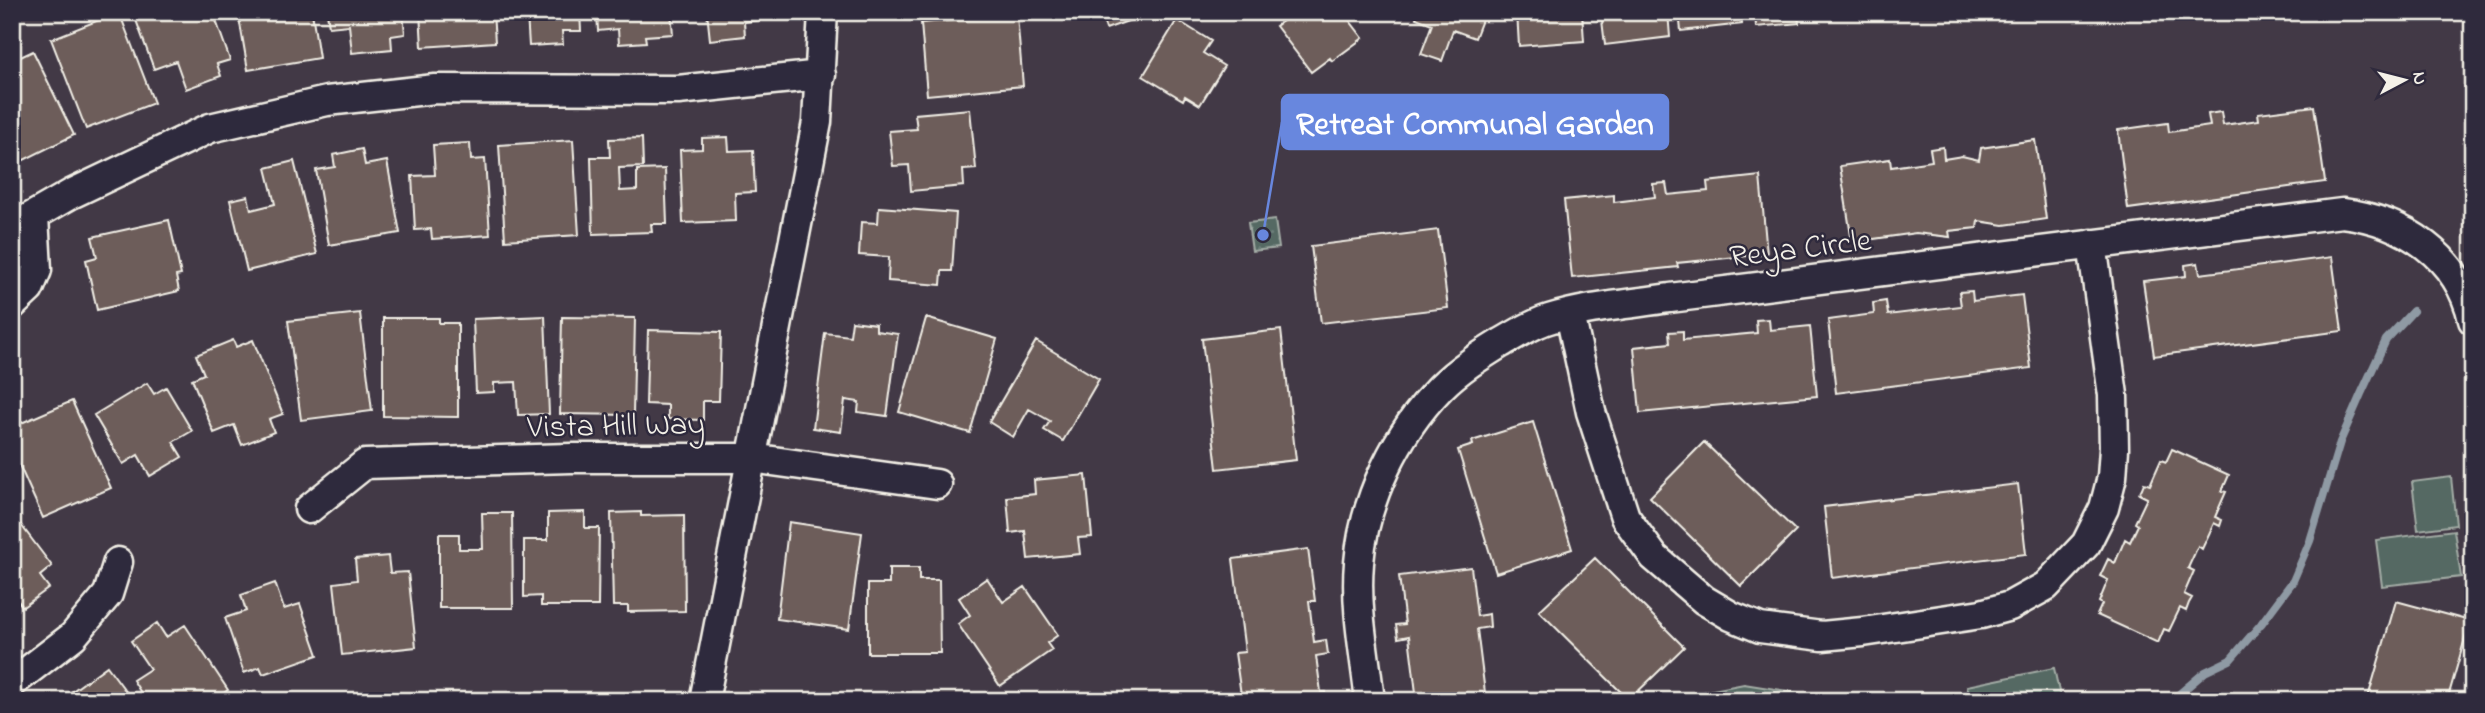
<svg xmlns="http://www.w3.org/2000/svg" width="2485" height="713" font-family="'Indie Flower',sans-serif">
<defs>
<pattern id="grass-dots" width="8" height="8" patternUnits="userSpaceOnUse" patternTransform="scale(1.75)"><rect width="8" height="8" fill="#546964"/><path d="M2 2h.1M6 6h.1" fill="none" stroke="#6d7f7a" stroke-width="1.8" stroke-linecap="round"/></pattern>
</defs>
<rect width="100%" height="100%" fill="#423946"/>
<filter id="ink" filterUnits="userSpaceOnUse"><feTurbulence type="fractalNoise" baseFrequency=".0143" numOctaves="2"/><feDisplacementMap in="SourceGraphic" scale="14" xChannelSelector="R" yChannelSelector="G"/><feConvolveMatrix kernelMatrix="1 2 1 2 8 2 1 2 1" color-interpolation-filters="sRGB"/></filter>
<g filter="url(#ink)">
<path fill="url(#grass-dots)" stroke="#a4ada6" stroke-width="2" d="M1275,220L1279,248L1252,251L1248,223Z"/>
<path fill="#546964" stroke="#a4ada6" stroke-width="2" d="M2451,477L2456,525L2418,530L2412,482Z
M2454,530L2461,577L2382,586L2376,540Z
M2054,668L2061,701H1970L1967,686Z
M1744,684L1806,694L1818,701H1699L1702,692Z"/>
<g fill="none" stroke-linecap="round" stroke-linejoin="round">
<path stroke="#8f9aa4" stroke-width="8" d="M2171,701L2205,672L2230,660L2261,624L2293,581L2310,541L2340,442L2361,394L2386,340L2413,311"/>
</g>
<path fill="#6d5d5a" stroke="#f4f1e8" stroke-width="2" d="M119,12L154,103L86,129L51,39Z
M150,12H213L230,60L217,64L221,76L186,89L176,61L154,69L136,20L151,15Z
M238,12H312L319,58L248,70Z
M327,12H403L405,34L391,36L392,49L352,53L349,25L329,27Z
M420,12H493L495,42L422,47Z
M506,12H580L581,31H562L563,44L529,46L527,14L506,15Z
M597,12H671L673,34L645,36L646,42L619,44L618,29L598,31Z
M707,12H759L760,20L744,22L745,36L710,40Z
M1100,12H1153L1106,29Z
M1295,12H1343L1363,38L1332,61L1330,58L1311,72L1276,26Z
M1418,12H1485L1475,38L1453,30L1442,61L1421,54L1432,24L1416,18Z
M1517,12H1582L1584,41L1519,46Z
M1601,12H1668L1670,37L1605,45Z
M1679,12H1741L1742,24L1681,31Z
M1755,12H1819V14L1798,16L1799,23L1756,27Z
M1017,15L1023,86L927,95L921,23Z
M1177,20L1211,41L1203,53L1224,66L1200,105L1185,96L1183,100L1143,76Z
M33,51L74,135L12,166V61Z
M2314,106L2325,182L2128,209L2118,130L2168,123L2169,132L2210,126L2208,114L2221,112L2223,125L2259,120L2258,113Z
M970,109L976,169L963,170L964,186L911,191L909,165L893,166L889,131L917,129L915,114Z
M728,137L729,151L753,150L755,192L735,193L736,221L683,223L680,150L702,149V138Z
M642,138L643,167L619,168L620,191L637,190V170L665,169L667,224H651L652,232L593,234L591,157H610L609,139Z
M573,140L579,235L505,240L499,145Z
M2035,140L2046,219L2004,225L1978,221L1977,228L1949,231L1950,237L1916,233L1852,242L1840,166L1890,159L1891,167L1932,161L1930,149L1943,147L1944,159L1962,156L1979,160L1981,148Z
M470,143L471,160L485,159L490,235L432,239L431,229L415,230L412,176L435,175L433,145Z
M362,149L365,165L387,161L400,233L329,245L316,170L335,167L333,155Z
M294,161L317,254L247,271L230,200L248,196L251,210L275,204L266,168Z
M1760,176L1767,254L1677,263L1678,267L1572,278L1564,200L1614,195V202L1655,197L1653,184L1666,183L1668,195L1708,191L1707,182Z
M879,207L956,213L952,271H942L941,285L888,281L889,257L859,255L861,222L878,223Z
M169,220L181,275L176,276L179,291L97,310L86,260L97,257L92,237Z
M1438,230L1448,308L1321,323L1311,246Z
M2332,257L2342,331L2154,356L2143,281L2186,276L2185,265L2198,263L2200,274Z
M1972,291L1973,301L2022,295L2031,368L1836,393L1828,320L1874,314L1873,303L1886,301L1888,315L1961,306L1959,292Z
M360,313L372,411L301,420L288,321Z
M545,316L549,414L518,415L516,382L494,383V392L476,393L473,319Z
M562,317L635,318L633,415L560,414Z
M383,318H439V323H458V417L383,416Z
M926,318L997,339L970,433L899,412Z
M1769,319L1770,330L1810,326L1817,396L1640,413L1634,347L1670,343L1669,332L1683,331V340L1757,333L1756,320Z
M852,321L876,324V331L898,334L887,416L858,412L859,402L845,400L841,432L813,428L825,333L850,336Z
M648,330L721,332L719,401H703V420L668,419V405L646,404Z
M1281,330L1296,460L1217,469L1202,339Z
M233,340L236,347L253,340L283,414L269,419L274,432L242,445L234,425L214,433L192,379L204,374L196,355Z
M1036,341L1099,379L1063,441L1044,430L1050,421L1029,409L1013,437L989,422Z
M147,383L154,394L166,387L192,431L173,442L182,457L150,476L138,455L123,464L94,415Z
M72,401L111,488L43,518L12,449V427Z
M1533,422L1572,549L1496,573L1458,450L1473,445L1472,441Z
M1704,442L1796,531L1741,586L1650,497Z
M2172,449L2229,475L2222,491L2226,492L2215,517L2222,520L2220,526L2214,523L2202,549L2198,546L2188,568L2194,571L2184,594L2192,598L2189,603L2186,611L2180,608L2169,631L2164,629L2158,643L2097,615L2102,604L2099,602L2108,580L2100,576L2108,559L2115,563L2125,539L2130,542L2138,525L2135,523L2147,498L2139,494L2142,488L2144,483L2150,485L2161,460L2166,462Z
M1086,475L1092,537L1078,538L1080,554L1028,559L1025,531L1010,533L1007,497L1035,494L1034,480Z
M2018,484L2026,554L1832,578L1824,507Z
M585,512V528H599L598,606H541V596L524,597V540H548V513Z
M641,512V516L684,515L685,611L628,612V606H613L611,513Z
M12,513L52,566L40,576L49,588L23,607L12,594Z
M482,513H512L513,608H439V534H459V549H483Z
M789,522L862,533L849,629L777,619Z
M1308,549L1315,601H1309L1314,642L1326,640L1328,654L1316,656L1321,692H1325L1326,701H1250L1249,694L1241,695L1235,653L1245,652L1233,559Z
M388,556L390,573L408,572L416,647L342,655L334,583L357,580L355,559Z
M1595,558L1684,647L1629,700L1539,611Z
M1471,567L1477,616L1489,614L1490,627L1477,629L1486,701H1417L1409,636L1398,638L1396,625L1405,624L1399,576Z
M889,568H919V580H939L940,653H868V584H889Z
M987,578L1003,602L1025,587L1058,635L1047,643L1052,650L1000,686L958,624L970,615L959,598Z
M275,583L284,609L300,604L318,655L263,674L260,667L244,673L225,618L246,611L241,595Z
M2396,601L2470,621L2447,701H2367Z
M157,623L166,637L185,625L228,690L212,701H146L133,680L150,669L131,641Z
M107,666L133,701H60L71,692Z"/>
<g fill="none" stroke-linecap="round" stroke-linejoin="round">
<defs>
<path id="minor" d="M12,228L71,194L210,128L327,101L435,89L678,90L821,75
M12,305L29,289L37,270L34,216
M1570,314L1591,412L1625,517L1654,557L1704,600L1731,616L1760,628L1822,636L1863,632L1981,614L2010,606L2046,586L2086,544L2104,508L2112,477L2114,449L2113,395L2092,244
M309,509L365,464L571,458H752L937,484
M12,683L73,636L108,594L118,562
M704,701L817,122L823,12
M1370,701C1365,655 1355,608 1359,563C1364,499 1397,432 1441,387C1459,369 1480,356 1501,343C1517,334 1532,324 1549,319C1587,307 1630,304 1670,298L2342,213C2403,220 2459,256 2473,320"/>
</defs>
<use href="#minor" stroke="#f4f1e8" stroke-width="33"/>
<use href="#minor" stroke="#2f2a3d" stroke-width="28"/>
</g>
</g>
<g text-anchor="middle" stroke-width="5" stroke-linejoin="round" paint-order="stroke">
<g font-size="32" fill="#f4f1e8" stroke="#2f2a3d">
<text transform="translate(1800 247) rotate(-7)" y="11">Reya Circle</text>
<text transform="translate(616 424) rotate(-1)" y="11">Vista Hill Way</text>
</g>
</g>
<path fill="none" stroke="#6887de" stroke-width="2.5" d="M1263 235L1282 122"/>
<circle fill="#6887de" stroke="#2f2a3d" stroke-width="2.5" cx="1263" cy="235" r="7"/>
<rect fill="#6887de" stroke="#6887de" stroke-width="2.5" x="1282" y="95" width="386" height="54" rx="7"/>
<g font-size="33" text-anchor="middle" font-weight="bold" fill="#fff">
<text x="1475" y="134">Retreat Communal Garden</text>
</g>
<rect width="2485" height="713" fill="none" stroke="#2f2a3d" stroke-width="42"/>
<rect x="21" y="21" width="2443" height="671" fill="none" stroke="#f4f1e8" stroke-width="2.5" filter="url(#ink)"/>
<g transform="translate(2404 80) rotate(83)" stroke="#2f2a3d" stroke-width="5" paint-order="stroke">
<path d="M0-5L12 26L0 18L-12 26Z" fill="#f4f1e8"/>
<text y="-10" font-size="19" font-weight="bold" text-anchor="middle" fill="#f4f1e8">N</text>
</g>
</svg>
